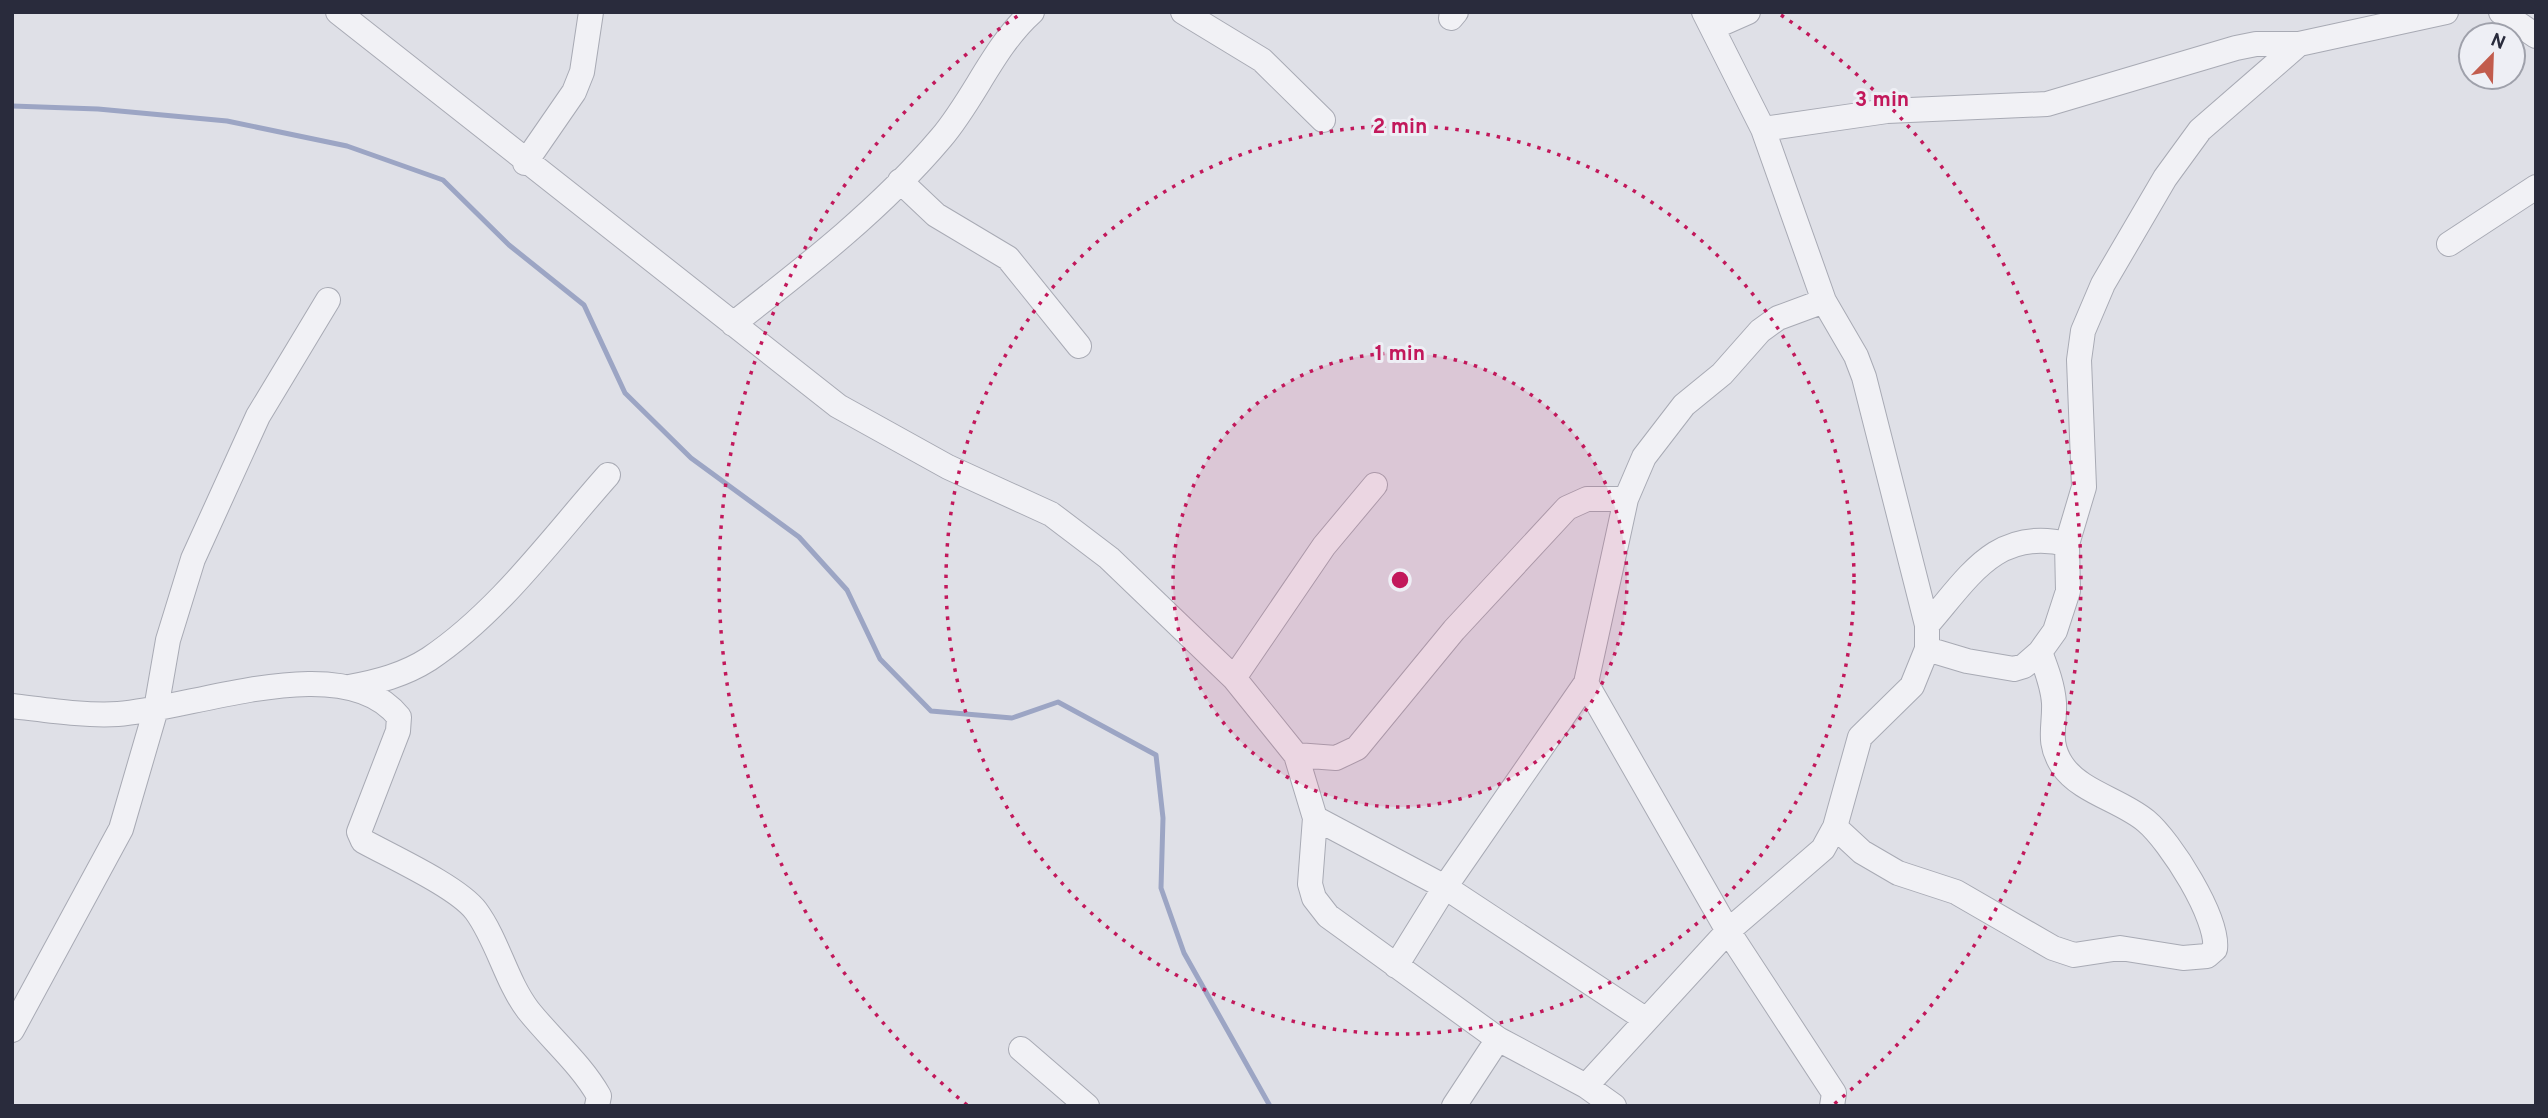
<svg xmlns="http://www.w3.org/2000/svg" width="2548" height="1118" font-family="Overpass,sans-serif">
<rect width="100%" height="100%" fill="#dfe0e7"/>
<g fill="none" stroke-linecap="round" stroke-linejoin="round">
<path stroke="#9ca5c4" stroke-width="5" d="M12,106L98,109L227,121L347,146L443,180L509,245L584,305L625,393L691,458L799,537L847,590L880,659L931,711L1012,718L1058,702L1156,755L1163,818L1161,888L1184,953L1270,1106"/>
<defs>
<path id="minor" d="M338,12L838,406L948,467L1051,514L1109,558L1234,678L1296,755L1315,818L1310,884L1314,898L1328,916L1498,1039L1454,1106
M1183,12L1262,60L1323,120
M2501,12L2536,36
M1451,18L1456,12
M1714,27L1748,12
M1763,129L1887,111L2047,104L2236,48L2256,44H2299
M525,163L574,92L582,72L591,12
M900,181L936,215L1008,258L1079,346
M2449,244L2536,187
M733,324C806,267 881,209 941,138C975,98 993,47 1032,12
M1927,625C1969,577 1996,527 2067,544
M1927,649L1967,661L2014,669L2024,666L2040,652L2055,631L2068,591L2067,544L2084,487L2079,360L2083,331L2103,284L2165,178L2200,130L2299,44L2446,12
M1234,678L1324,546L1375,485
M1586,683L1728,931L1834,1093L1832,1106
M349,687C377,682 404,675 429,659C499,612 552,538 608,475
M12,706C47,710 84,716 118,714C193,709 344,647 399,717L398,731L359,832L363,841C392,857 458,887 476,911C498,941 506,981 528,1010C551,1039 581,1064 599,1096L597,1106
M1296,755L1336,758L1357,748L1454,630L1567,508L1587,499H1626
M1315,818L1445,887L1645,1019
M1835,827L1862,852L1898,873L1956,892L2053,948L2074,955L2120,948L2183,958L2207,956L2215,949C2219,918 2170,841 2146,821C2121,800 2080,792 2062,765C2047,742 2055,727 2054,703C2053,686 2046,668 2040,652
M1396,966L1445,887L1586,683L1626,499L1644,457L1684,405L1722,374L1760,331L1778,318L1824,301
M12,1030L121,829L156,709L168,640L193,559L258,416L328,300
M1498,1039L1586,1086L1614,1106
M1021,1049L1087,1106
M1586,1086L1728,931L1823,849L1835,827L1860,737L1912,686L1927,649V625L1864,377L1856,356L1824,301L1763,129L1704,12"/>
</defs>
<use href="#minor" stroke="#a8aab4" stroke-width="26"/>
<use href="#minor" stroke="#f1f1f5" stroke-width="24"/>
</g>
<circle cx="1400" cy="580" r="227" fill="#c2185b" fill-opacity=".12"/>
<g fill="none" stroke="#c2185b" stroke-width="3.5" stroke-dasharray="3.5 7">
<circle cx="1400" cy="580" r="227"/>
<circle cx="1400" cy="580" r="454"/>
<path d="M967 1105A681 681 0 0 1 1019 15M1781 15A681 681 0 0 1 1833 1105"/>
</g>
<circle cx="1400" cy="580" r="10" fill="#c2185b" stroke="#eeeff5" stroke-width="3.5"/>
<g font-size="21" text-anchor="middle" font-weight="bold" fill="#c2185b" stroke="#eeeff5" stroke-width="6" stroke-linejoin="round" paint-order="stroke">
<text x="1882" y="106">3 min</text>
<text x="1400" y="133">2 min</text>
<text x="1400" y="360">1 min</text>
</g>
<rect width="2548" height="1118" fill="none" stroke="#292b3c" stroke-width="28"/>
<g transform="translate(2492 56) rotate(23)"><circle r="33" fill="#eeeff5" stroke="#9fa1ab" stroke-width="2"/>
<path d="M0-5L12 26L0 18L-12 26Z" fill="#c25c4d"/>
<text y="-10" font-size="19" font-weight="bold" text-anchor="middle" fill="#292b3c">N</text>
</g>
</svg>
